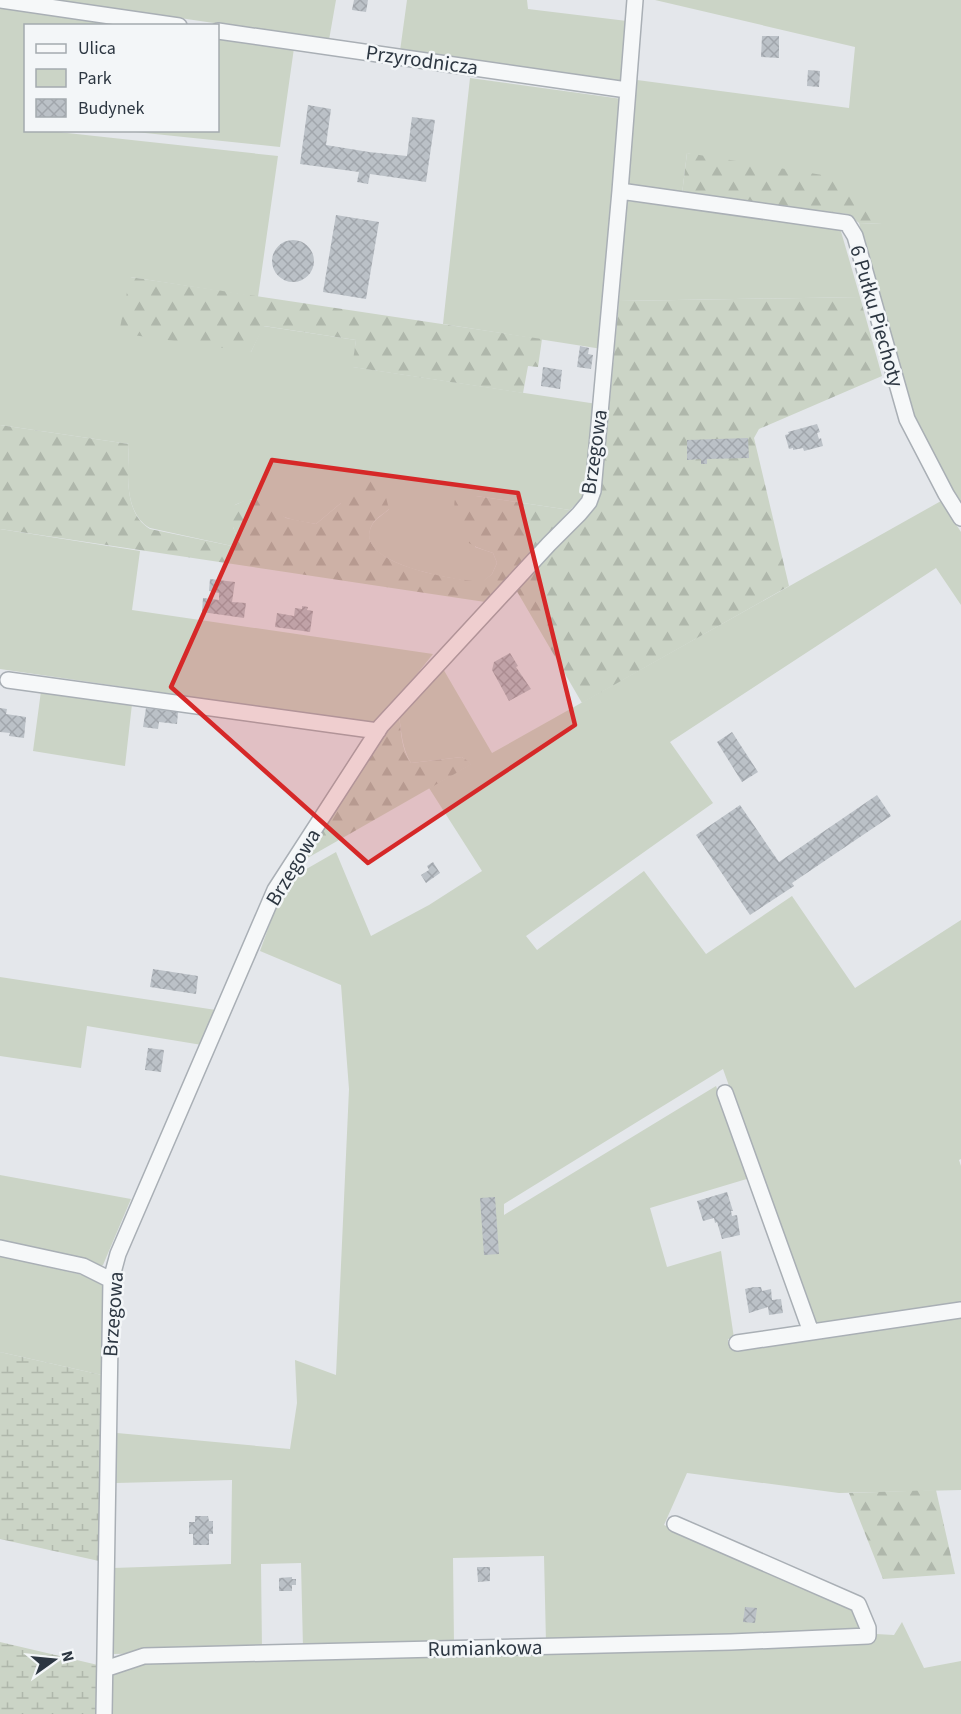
<svg xmlns="http://www.w3.org/2000/svg" width="961" height="1714" font-family="'Source Sans 3',sans-serif">
<defs>
<pattern id="forest-firs" width="22" height="20" patternUnits="userSpaceOnUse" patternTransform="scale(1.5)"><rect width="22" height="20" fill="#cbd4c6"/><path d="M5 1l3.5 6h-7zM16 11l3.5 6h-7z" fill="#afb7ab"/></pattern>
<pattern id="wetland-marsh" width="20" height="14" patternUnits="userSpaceOnUse" patternTransform="scale(1.5)"><rect width="20" height="14" fill="#cbd4c6"/><path d="M1 5h8M5 5V1M11 12h8M15 12V8" fill="none" stroke="#afb7ab"/></pattern>
<pattern id="building-cross-hatch" width="8" height="8" patternUnits="userSpaceOnUse" patternTransform="scale(1.5)"><rect width="8" height="8" fill="#bbc1c7"/><path d="M0 0l8 8M0 8l8-8" fill="none" stroke="#a1a6ac"/></pattern>
</defs>
<rect width="100%" height="100%" fill="#e4e7eb"/>
<path fill="#cbd4c6" d="M58,0H336L329,40Z
M407,0H527L528,9L627,21L623,81L400,51Z
M655,0H961V507L938,470L911,410L859,223L882,224L846,196L687,153L682,194L627,188L637,80L849,108L855,47Z
M0,8L128,25L26,26V130L57,131L58,132L278,156L258,297L130,277L251,352L263,326L356,340L353,367L597,404L589,491L570,510L476,496L475,547L493,553L497,563L492,574L482,583C459,580 350,565 372,525C375,519 384,514 389,509L341,503L316,524C307,522 296,521 287,518C263,510 268,490 235,505L233,527L238,539L232,546L150,528C123,513 128,471 129,444L0,425Z
M218,38L294,48L280,147L126,131L218,130Z
M470,78L622,99L602,349L443,324Z
M627,201L840,228L860,297L619,301Z
M941,501L961,532V605L936,568L670,742L713,803L526,936L537,950L644,871L706,954L792,896L855,988L961,920V1159L959,1160L961,1166V1305L814,1324L723,1069L504,1204V1215L716,1086L750,1178L650,1208L667,1267L721,1251L734,1338L728,1339L730,1347L961,1314V1490L839,1493L687,1473L664,1525L853,1610L862,1633L546,1643L544,1556L453,1558L454,1645L303,1648L301,1563L261,1564L262,1651L113,1654V1568L231,1564L232,1480L116,1483L117,1433L290,1449L297,1403L295,1360L336,1375L349,1089L341,985L260,951L283,887L289,879L336,852L371,936L429,905L482,871L429,788L471,764L462,757L411,763C402,749 401,731 399,714L442,667L492,753Z
M0,529L140,551L132,610L433,654L377,724L0,669Z
M41,691L132,704L125,766L33,751Z
M0,977L216,1010L202,1045L87,1026L81,1068L0,1056Z
M0,1175L131,1199L103,1265L96,1269L0,1244Z
M0,1256L104,1280L102,1375L0,1352Z
M902,1622L924,1668L961,1661V1714H109L111,1675L142,1660L865,1641L876,1634L894,1635Z"/>
<path fill="url(#forest-firs)" d="M687,153L841,178L846,195L856,194L883,224L859,223L848,214L682,194Z
M130,277L542,339L538,367L528,366L523,393L352,367L356,340L264,326L251,352L119,333Z
M860,297L882,376L759,429L754,438L789,586L582,703L515,588L601,494L619,301Z
M0,425L129,444C128,471 123,513 150,529L232,546L238,539L233,527L231,510L235,505L246,500H262L286,518L316,524L341,503L348,476L382,482L389,509C384,514 375,518 372,525C351,565 459,580 482,582L492,574L497,563L493,553C469,545 459,542 455,515C455,508 453,503 456,497L464,494L476,496L570,510L485,602L0,529Z
M399,714C401,731 401,749 411,763L462,757L472,764L297,864Z
M936,1490L955,1574L883,1579L849,1493Z"/>
<path fill="url(#wetland-marsh)" d="M0,1352L102,1375L99,1561L0,1539Z
M0,1642L98,1665L96,1714H0Z"/>
<path fill="url(#building-cross-hatch)" d="M354,0H368L366,12L352,10Z
M762,36H779V58L761,57Z
M808,70L820,71L819,87L807,86Z
M308,105L331,109L326,145L369,152L407,156L412,117L435,120L426,182L370,174L368,184L357,182L359,172L300,164Z
M336,215L379,222L366,299L323,292Z
M272 261a21 21 0 1 1 42 0a21 21 0 1 1-42 0Z
M580,346L589,348L588,354L593,355L591,369L577,367Z
M543,367L562,370L560,389L541,386Z
M817,424L820,432L817,433L819,439L821,438L823,446L804,451L803,448L793,450V448L789,449L785,435L789,434L788,432Z
M748,438L749,458L707,459V464H701V459L687,460V440Z
M210,579L235,582L232,602L246,603L244,618L202,612L203,598L219,600V593L209,591Z
M302,606L308,607L307,610L313,611L310,632L275,627L277,613L294,616L295,608L302,609Z
M510,653L518,666L516,667L531,689L509,701L492,670L494,662Z
M0,708L7,709L6,714L26,717L24,738L9,736L10,733L0,732Z
M146,708L178,712L177,724L159,722L158,729L143,727Z
M732,732L758,772L742,782L717,742Z
M877,795L891,816L792,883L794,886L750,915L696,835L740,805L779,862Z
M433,862L440,873L426,883L421,875L429,870L427,866Z
M153,969L198,976L196,994L150,987Z
M148,1048L164,1050L161,1072L145,1070Z
M727,1192L733,1211H731L732,1216L737,1215L740,1235L722,1239L717,1222L715,1223L714,1218L703,1221L697,1201Z
M495,1197L499,1254L484,1255L480,1198Z
M754,1287H761L762,1291L771,1289L772,1300L781,1299L783,1313L769,1315L768,1307L749,1313L745,1289Z
M195,1516H208L209,1521H213V1534H209V1545H193V1534H189V1522H195Z
M477,1567H490V1581L478,1582Z
M292,1577V1579H296V1585H292V1591H279V1578Z
M745,1607L757,1608L755,1623L743,1622Z"/>
<g fill="none" stroke-linecap="round" stroke-linejoin="round">
<defs>
<path id="minor" d="M1,0L179,26
M218,31L627,90
M620,191L847,223L855,236L907,419L946,494L961,518
M8,680L378,731
M725,1093L811,1332
M0,1248L83,1266L111,1280
M737,1343L961,1310
M105,1669L144,1656L731,1642L868,1636V1628L858,1604L675,1524
M104,1714L111,1280L118,1254L275,890L381,726L549,544L579,514L589,502L593,491L620,191L635,0"/>
</defs>
<use href="#minor" stroke="#a9afb5" stroke-width="18"/>
<use href="#minor" stroke="#f6f8f9" stroke-width="15"/>
</g>
<path fill="#d62828" fill-opacity="0.2" stroke="#d62828" stroke-width="4.5" stroke-linejoin="round" d="M272,460L518,493L575,725L368,863L171,687Z"/>
<g text-anchor="middle" stroke-width="5" stroke-linejoin="round" paint-order="stroke">
<g font-size="21" fill="#2d3742" stroke="#f3f6f8">
<text transform="translate(422 60) rotate(8)" y="7">Przyrodnicza</text>
<text transform="translate(877 316) rotate(74)" y="7">6 Pułku Piechoty</text>
<text transform="translate(594 452) rotate(-82)" y="7">Brzegowa</text>
<text transform="translate(293 867) rotate(-59)" y="7">Brzegowa</text>
<text transform="translate(113 1314) rotate(-86)" y="7">Brzegowa</text>
<text transform="translate(485 1648) rotate(-1)" y="7">Rumiankowa</text>
</g>
</g>
<rect x="24" y="24" width="195" height="108" fill="#f3f6f8" stroke="#a4aaaf" stroke-width="1.5"/>
<rect x="36" y="44" width="30" height="9" fill="#f6f8f9" stroke="#a4aaaf" stroke-width="1.5"/>
<text x="78" y="54" font-size="18" fill="#2d3742">Ulica</text>
<rect x="36" y="69" width="30" height="18" fill="#cbd4c6" stroke="#a4aaaf" stroke-width="1.5"/>
<text x="78" y="84" font-size="18" fill="#2d3742">Park</text>
<rect x="36" y="99" width="30" height="18" fill="url(#building-cross-hatch)" stroke="#a4aaaf" stroke-width="1.5"/>
<text x="78" y="114" font-size="18" fill="#2d3742">Budynek</text>
<g transform="translate(54 1660) rotate(75)" stroke="#f3f6f8" stroke-width="4.5" paint-order="stroke">
<path d="M0-4.5L10 22L0 15L-10 22Z" fill="#2d3742"/>
<text y="-9" font-size="16" font-weight="bold" text-anchor="middle" fill="#2d3742">N</text>
</g>
</svg>
